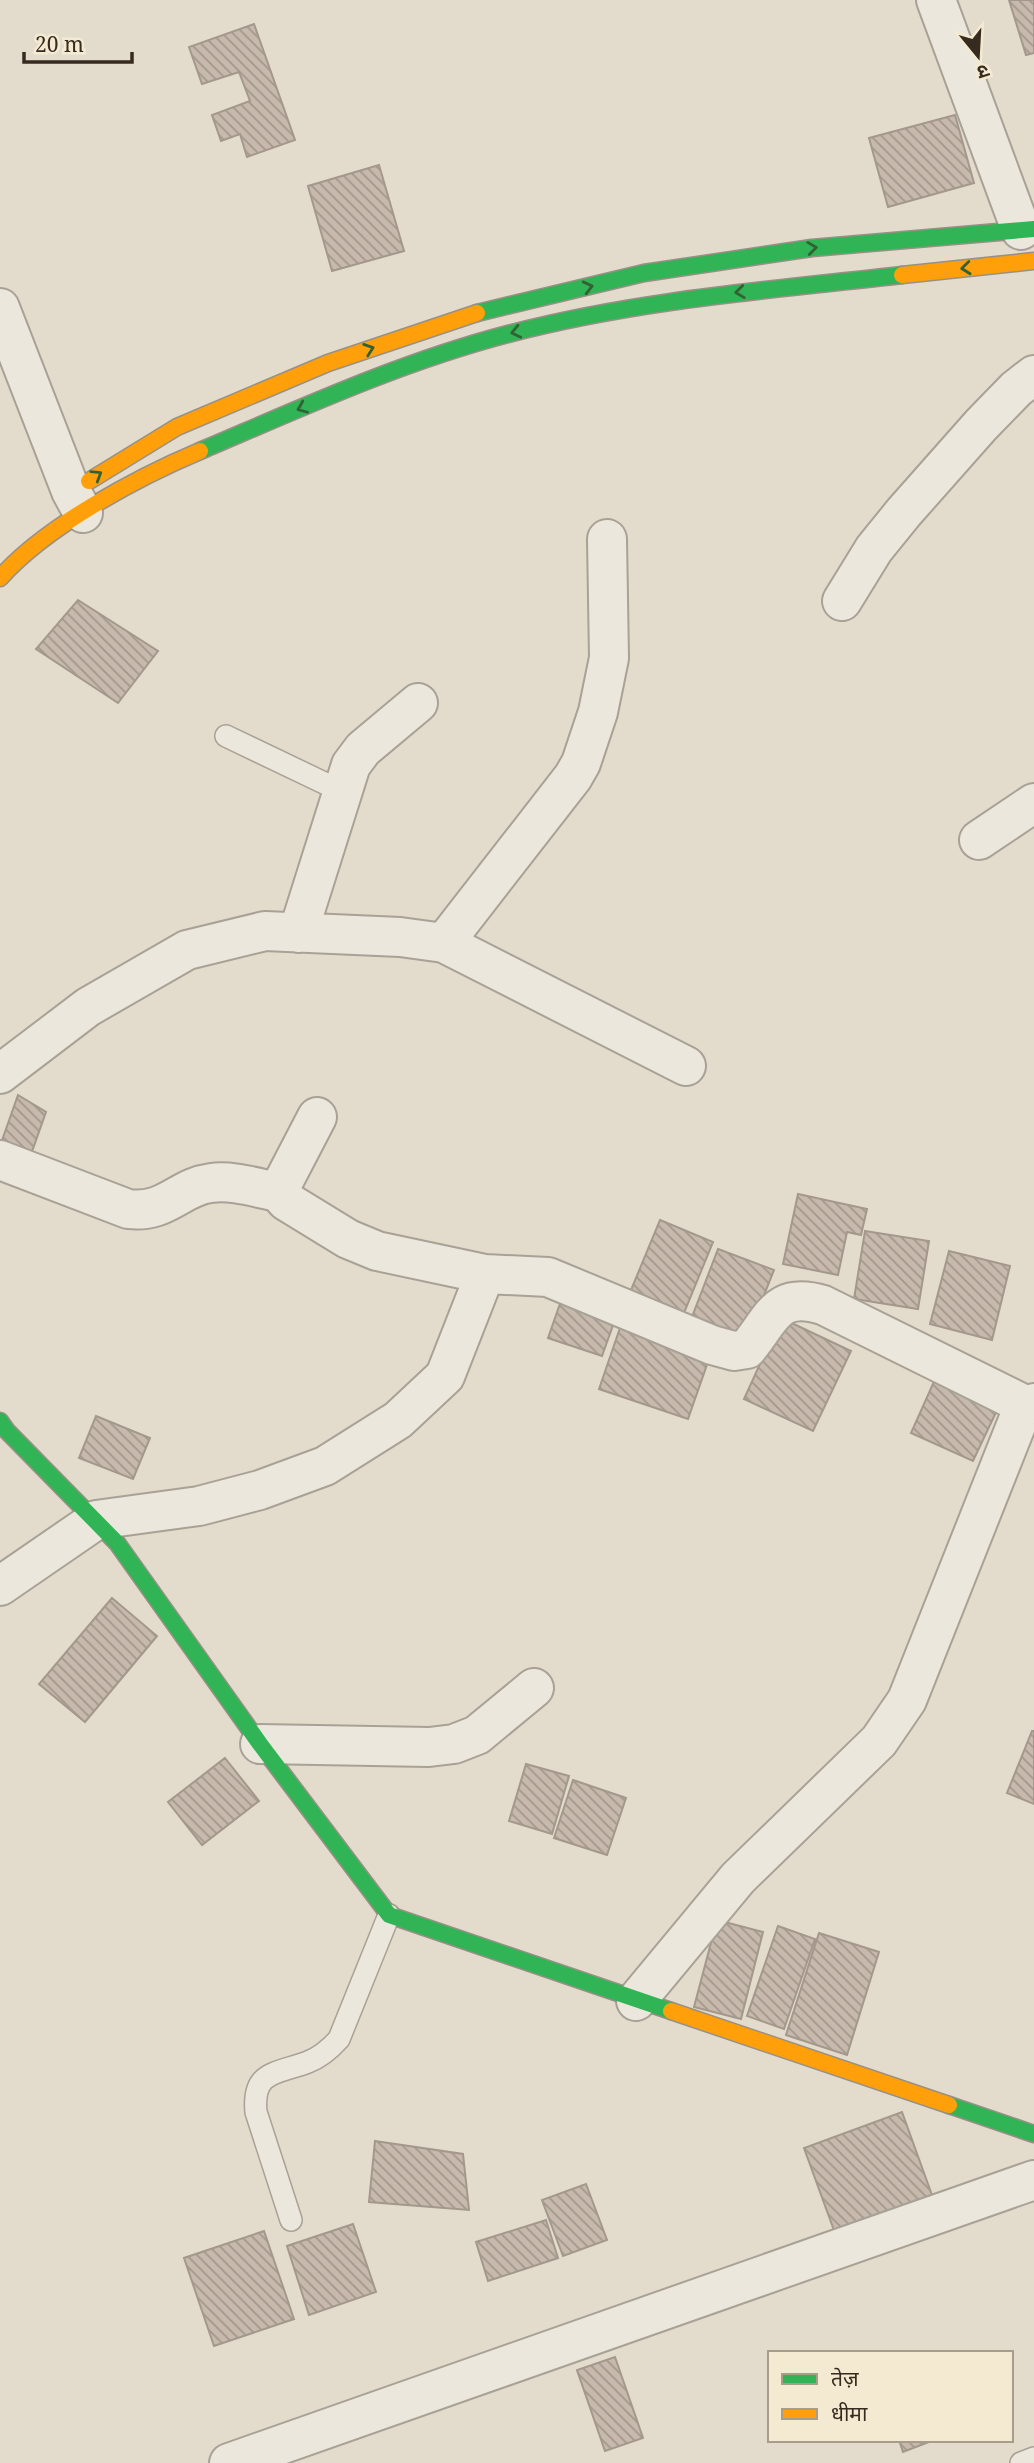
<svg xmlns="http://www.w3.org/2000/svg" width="1034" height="2463" font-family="'Noto Serif','Noto Sans Devanagari',serif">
<defs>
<pattern id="building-back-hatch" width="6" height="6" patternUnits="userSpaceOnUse" patternTransform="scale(1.75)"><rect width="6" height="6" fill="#c7baad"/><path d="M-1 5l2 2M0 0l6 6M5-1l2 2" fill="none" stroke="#a2978c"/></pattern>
</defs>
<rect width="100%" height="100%" fill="#e3dccc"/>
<path fill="url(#building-back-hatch)" stroke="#a3988b" stroke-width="2" d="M1009,0H1034V53L1026,55Z
M254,24L295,140L247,157L240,134L221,141L212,115L250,101L239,72L202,84L189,47Z
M955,115L974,183L888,207L869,138Z
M379,165L404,251L332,271L308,186Z
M78,600L158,651L118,703L36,649Z
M18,1095L46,1112L29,1160L0,1146Z
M798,1194L867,1209L861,1235L847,1232L838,1275L783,1264Z
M660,1220L713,1242L684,1313L631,1290Z
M865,1231L929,1241L918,1309L854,1299Z
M718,1249L774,1270L747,1338L692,1317Z
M949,1251L1010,1266L992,1340L930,1324Z
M563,1295L617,1314L602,1356L548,1338Z
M781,1318L851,1351L813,1431L744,1399Z
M621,1325L710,1356L688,1419L599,1389Z
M936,1377L999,1406L973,1461L911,1433Z
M96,1416L150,1438L133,1479L79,1458Z
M112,1598L157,1636L85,1722L39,1684Z
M1032,1731H1034V1804L1007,1793Z
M225,1758L259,1801L202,1845L168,1802Z
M526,1764L569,1776L552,1834L509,1821Z
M573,1780L626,1798L607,1855L554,1838Z
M717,1920L763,1932L741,2019L694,2007Z
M778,1926L815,1939L784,2029L747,2016Z
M819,1933L879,1952L847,2055L786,2035Z
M902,2112L937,2209L839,2244L804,2148Z
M375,2141L463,2154L469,2210L369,2202Z
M586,2184L607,2240L563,2256L542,2200Z
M546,2220L558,2258L488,2281L476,2242Z
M353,2224L376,2292L309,2315L287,2246Z
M264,2231L294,2319L214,2346L184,2258Z
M615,2357L643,2438L605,2451L577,2370Z
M899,2440H934L903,2452Z"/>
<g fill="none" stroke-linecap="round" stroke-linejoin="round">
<defs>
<path id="lane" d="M226,736L343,792
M291,2220L256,2112C252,2070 277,2074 308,2062C321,2057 330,2049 339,2039L389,1915
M1021,2463L1034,2458"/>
<path id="street" d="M936,0L1021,230
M0,308L71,491L83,513
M842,601L874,549L904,512L981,425L1016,389L1034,375
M979,840L1034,803
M298,933L351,765L363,749L418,703
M444,943L573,777L581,763L598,712L609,658L607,539
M0,1074L88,1007L187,950L265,931L400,937L444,943L686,1066
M317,1117L278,1192L286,1201L348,1239L377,1251L485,1274L548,1277L712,1345L734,1351L747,1349C773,1318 776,1291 823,1305L1027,1406
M0,1160L128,1209C166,1214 179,1187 211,1183C232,1180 257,1188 278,1192
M0,1586L96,1520L199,1506L260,1490L325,1466L398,1420L445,1376L485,1274
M260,1744L429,1747L454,1744L477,1735L534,1688
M636,2001L738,1878L879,1741L907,1700L1017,1423L1027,1406L1034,1403
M229,2463L1034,2180"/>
<path id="fast" d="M477,313L644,273L812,248L1034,229
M200,451C301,408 401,362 508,334C637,300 770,290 902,275
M0,1421L7,1431L117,1543L260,1744L389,1915L671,2011
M949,2105L1034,2134"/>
<path id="slow" d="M902,275L1034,261
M89,481L177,427L328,363L477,313
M0,578C45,527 136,478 200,451
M671,2011L949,2105"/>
</defs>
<use href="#lane" stroke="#a8a195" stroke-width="24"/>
<use href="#street" stroke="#a8a195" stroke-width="42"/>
<use href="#fast" stroke="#989085" stroke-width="19"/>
<use href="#slow" stroke="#989085" stroke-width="19"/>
<use href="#lane" stroke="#ece7dd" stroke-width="21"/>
<use href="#street" stroke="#ece7dd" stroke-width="38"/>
<use href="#fast" stroke="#30b455" stroke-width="16"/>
<use href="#slow" stroke="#ff9f0a" stroke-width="16"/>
</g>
<defs><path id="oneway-chevron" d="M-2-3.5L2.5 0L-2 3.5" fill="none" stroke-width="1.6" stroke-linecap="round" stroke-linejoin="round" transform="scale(1.75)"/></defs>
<g stroke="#346134">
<use href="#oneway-chevron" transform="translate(812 248) rotate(-7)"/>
<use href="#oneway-chevron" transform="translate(966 268) rotate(174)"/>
<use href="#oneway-chevron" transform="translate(588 287) rotate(-14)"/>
<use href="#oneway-chevron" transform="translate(740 292) rotate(173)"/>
<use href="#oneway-chevron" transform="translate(516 332) rotate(167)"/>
<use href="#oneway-chevron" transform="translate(369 349) rotate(-19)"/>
<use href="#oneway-chevron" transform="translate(302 408) rotate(157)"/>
<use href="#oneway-chevron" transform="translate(97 475) rotate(-32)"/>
</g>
<rect x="768" y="2351" width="245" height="91" fill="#f4ead2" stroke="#a89d8a" stroke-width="2"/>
<rect x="782" y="2374" width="35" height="10" fill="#30b455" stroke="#a89d8a" stroke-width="2"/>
<text x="831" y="2386" font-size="21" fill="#372a1e">तेज़</text>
<rect x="782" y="2409" width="35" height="10" fill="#ff9f0a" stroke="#a89d8a" stroke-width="2"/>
<text x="831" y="2421" font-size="21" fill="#372a1e">धीमा</text>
<g transform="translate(978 56) rotate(162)" stroke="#f4ead2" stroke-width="5" paint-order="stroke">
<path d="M0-5L12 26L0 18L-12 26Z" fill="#372a1e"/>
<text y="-10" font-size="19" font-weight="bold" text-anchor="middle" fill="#372a1e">उ</text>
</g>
<path d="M24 52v10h108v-10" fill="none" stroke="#372a1e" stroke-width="3.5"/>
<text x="35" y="52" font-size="21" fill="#372a1e" stroke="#f4ead2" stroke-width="5" paint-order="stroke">20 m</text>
</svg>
